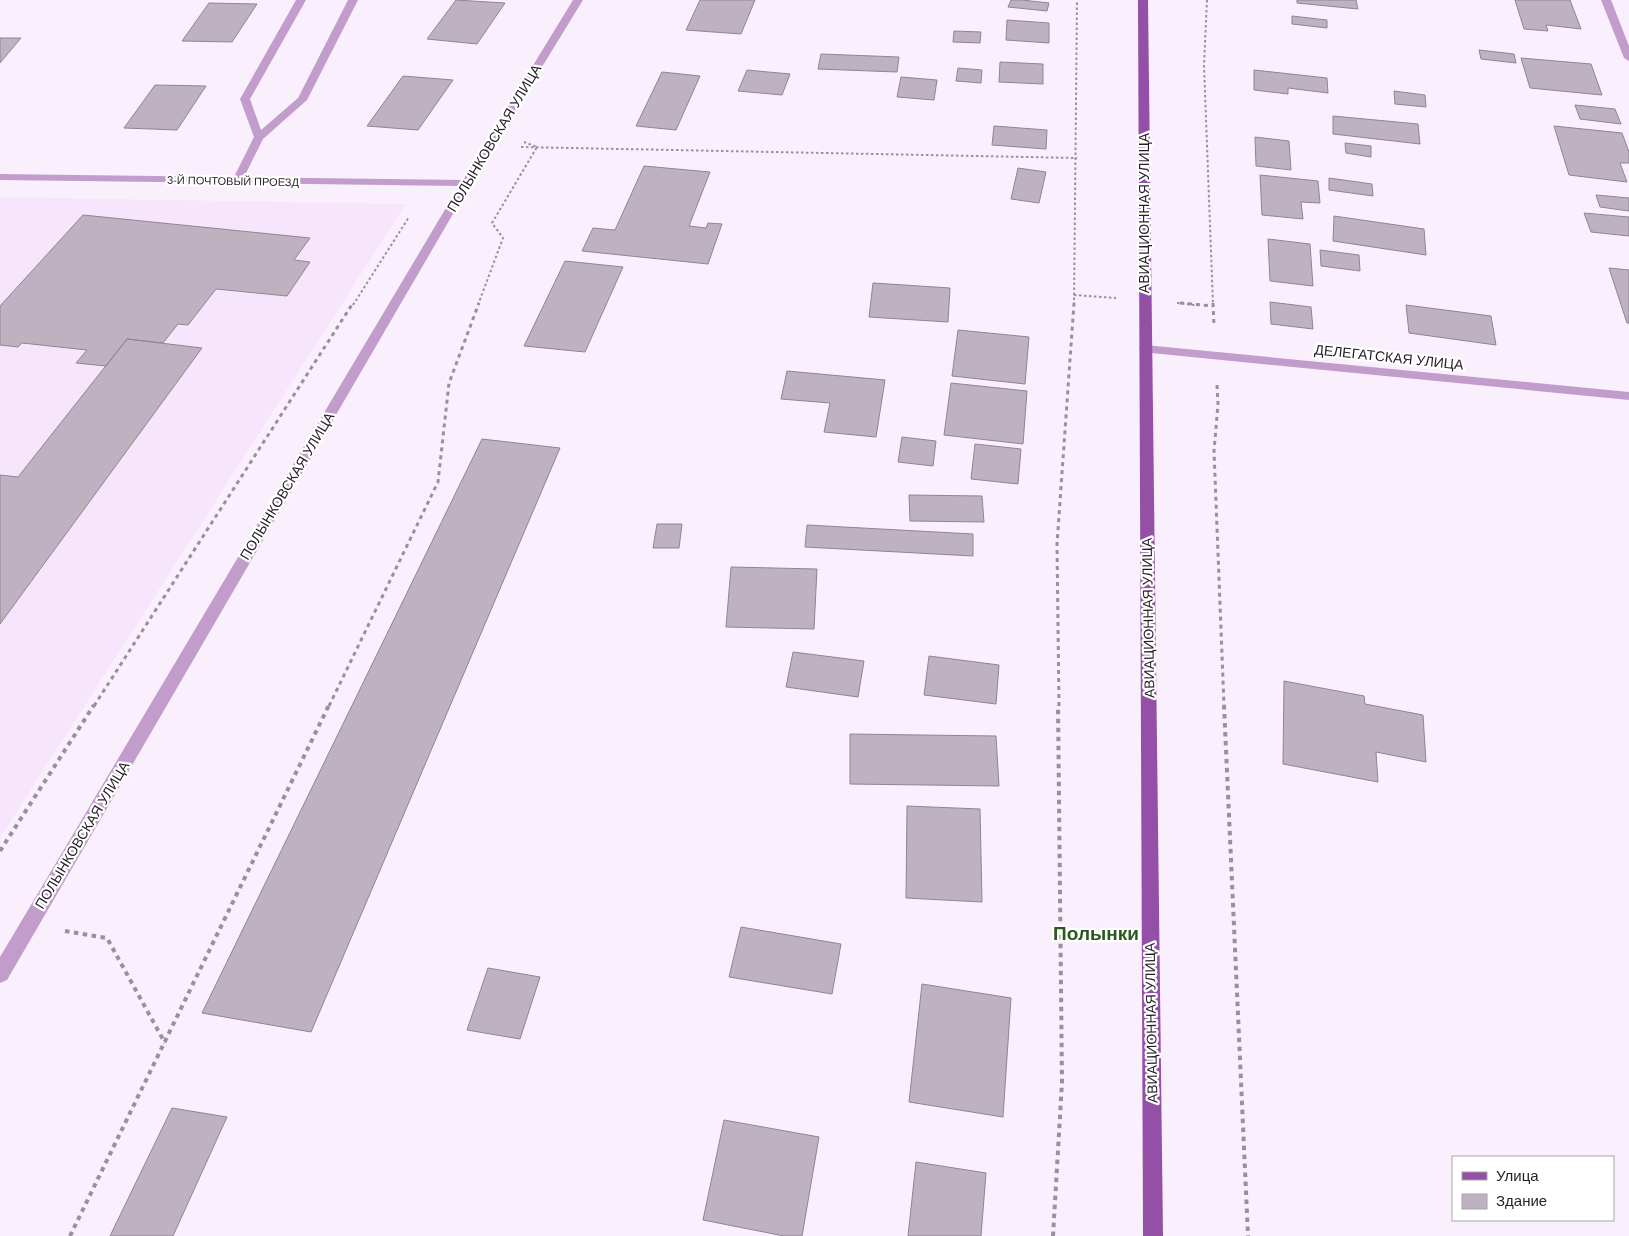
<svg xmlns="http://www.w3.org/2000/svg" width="1629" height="1236" font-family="Helvetica,sans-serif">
<rect width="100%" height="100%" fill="#faf0fd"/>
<path fill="#f7e5fc" d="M0,197L406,204L0,838Z"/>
<path fill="#beb2c1" stroke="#908493" d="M456,0L505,3L477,44L427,39Z
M700,0H755L741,34L686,30Z
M1011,0H1022L1049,3L1047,11L1008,7Z
M1297,0H1356L1358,9L1297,3Z
M1515,0H1570L1581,29L1546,25L1548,31L1524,29Z
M209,3L257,4L232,42L182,41Z
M1292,16L1327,20V28L1292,24Z
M1007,20L1049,23V43L1006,40Z
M954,31L981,32L980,43L953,42Z
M0,38H21L0,63Z
M1479,50L1514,54L1516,63L1481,59Z
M821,54L899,57L897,72L818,69Z
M1521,58L1591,64L1602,95L1530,88Z
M1000,62L1043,64V84L999,82Z
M958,68L982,70L981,83L956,81Z
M747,70L790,74L782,95L738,91Z
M1254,70L1327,78L1328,93L1288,88V94L1254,90Z
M662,72L700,76L676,130L636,126Z
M403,76L453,80L418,130L367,126Z
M901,77L937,80L934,100L897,97Z
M155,85L206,86L177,130L124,128Z
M1394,91L1425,95L1426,107L1395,104Z
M1575,105L1615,109L1621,124L1580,119Z
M1333,116L1418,124L1420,144L1333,134Z
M994,126L1047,130L1046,149L992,145Z
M1554,126L1622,133L1629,152V163H1620L1627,182L1569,175Z
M1255,137L1289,141L1291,170L1256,166Z
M1345,143L1371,146V157L1346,153Z
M644,166L710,172L689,226L706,228L708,223L722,224L708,264L582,251L593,228L615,230Z
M1018,168L1046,172L1039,203L1011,199Z
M1260,175L1318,181L1320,203L1301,202L1303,219L1262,215Z
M1329,178L1372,184L1373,196L1329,190Z
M1596,195L1629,198V211L1600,207Z
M1584,213L1629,217V236L1591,232Z
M83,215L310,238L294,260L310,262L287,296L216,289L188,325L178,324L163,343L127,339L106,366L76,363L87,350L22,343L18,347L0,345V306Z
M1334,216L1424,229L1426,255L1333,241Z
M1268,239L1310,244L1313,286L1270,281Z
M1320,250L1359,255L1360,271L1321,266Z
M565,261L623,267L585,352L524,346Z
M1609,268L1629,270V323H1627Z
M873,283L950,288L948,322L869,317Z
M1270,302L1311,307L1313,329L1271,324Z
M1406,305L1491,316L1496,345L1409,333Z
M958,330L1029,337L1025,384L952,376Z
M127,339L202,348L0,624V475L18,477Z
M787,371L885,380L876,437L824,432L830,403L781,399Z
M951,383L1027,391L1023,444L944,435Z
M902,437L936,441L933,466L898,462Z
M482,439L560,448L311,1032L202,1013Z
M975,444L1021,449L1018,484L971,479Z
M909,495L982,496L984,522L910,521Z
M657,524H682L679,548H653Z
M807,525L973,534V556L805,547Z
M731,567L817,569L814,629L726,627Z
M793,652L864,661L858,697L786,687Z
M929,656L999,665L996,704L924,695Z
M1284,681L1364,696L1365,704L1423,715L1426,762L1376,752L1378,782L1283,764Z
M850,734L996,736L999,786L850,784Z
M907,806L980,809L982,902L906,898Z
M741,927L841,944L832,994L729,977Z
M488,968L540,977L520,1039L467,1030Z
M922,984L1011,998L1003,1117L909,1102Z
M172,1108L227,1117L173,1236H110Z
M724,1120L819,1137L802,1236H784L703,1220Z
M916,1162L986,1173L981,1236H908Z"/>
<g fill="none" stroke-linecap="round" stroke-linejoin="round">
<path stroke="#98909a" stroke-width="2" stroke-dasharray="2.5 2.5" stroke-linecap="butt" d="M1207,0L1204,65L1213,305
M521,147L1077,158
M1074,295L1116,298
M1177,303L1195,305
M353,305L409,217
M478,305L503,238L492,223L537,147L524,142
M1074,305L1077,0"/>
<path stroke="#98909a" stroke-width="3" stroke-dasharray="4 4" stroke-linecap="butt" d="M1180,303L1213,306
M1213,303L1214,326
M1217,385L1218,404L1214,451L1224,706
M94,706L353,303
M329,706L438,482L449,383L479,303
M1059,706L1057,544L1074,303"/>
<path stroke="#98909a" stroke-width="4" stroke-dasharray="4.5 4.5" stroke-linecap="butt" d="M1224,705L1248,1236
M0,851L94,705
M65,931L107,938L165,1043
M70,1236L329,705
M1053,1236L1062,1082L1058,705"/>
<path fill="#c29dcc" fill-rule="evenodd" d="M296,0H306L250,99L261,130L298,98L348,0H358L307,100L263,139L244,177L463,180L573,0H583L471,183L7,980L0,983V957L459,186L0,180V174L234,177L254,137L240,99Z
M1601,0H1611L1629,46V61L1624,58Z
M1145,345L1629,392V400L1141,352L1139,349L1141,346Z"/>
<path fill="#9450a7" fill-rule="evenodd" d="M1138,0H1148L1163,1236H1143Z"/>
</g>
<g text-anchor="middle" stroke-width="4.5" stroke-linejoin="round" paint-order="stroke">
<g font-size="11" fill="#241f25" stroke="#fff">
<text transform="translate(233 181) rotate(1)" y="4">3-Й ПОЧТОВЫЙ ПРОЕЗД</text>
</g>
<g font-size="14" fill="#241f25" stroke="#fff">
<text transform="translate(494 138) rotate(-59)" y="5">ПОЛЫНКОВСКАЯ УЛИЦА</text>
<text transform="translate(1144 213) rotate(-90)" y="5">АВИАЦИОННАЯ УЛИЦА</text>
<text transform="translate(1389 357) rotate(6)" y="5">ДЕЛЕГАТСКАЯ УЛИЦА</text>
<text transform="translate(287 486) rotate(-59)" y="5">ПОЛЫНКОВСКАЯ УЛИЦА</text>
<text transform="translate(1148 618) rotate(-91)" y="5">АВИАЦИОННАЯ УЛИЦА</text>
<text transform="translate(82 835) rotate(-59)" y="5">ПОЛЫНКОВСКАЯ УЛИЦА</text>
<text transform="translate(1151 1023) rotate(-91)" y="5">АВИАЦИОННАЯ УЛИЦА</text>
</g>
<g font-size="19" font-weight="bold" fill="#2c571d" stroke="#fff">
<text x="1096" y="940">Полынки</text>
</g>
</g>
<rect x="1452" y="1156" width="162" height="65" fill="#ffffff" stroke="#a7a5a8"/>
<rect x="1462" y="1172" width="25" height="8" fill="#9450a7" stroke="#a7a5a8"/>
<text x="1496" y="1181" font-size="15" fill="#241f25">Улица</text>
<rect x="1462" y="1194" width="25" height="15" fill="#beb2c1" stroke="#a7a5a8"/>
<text x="1496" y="1206" font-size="15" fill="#241f25">Здание</text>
</svg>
